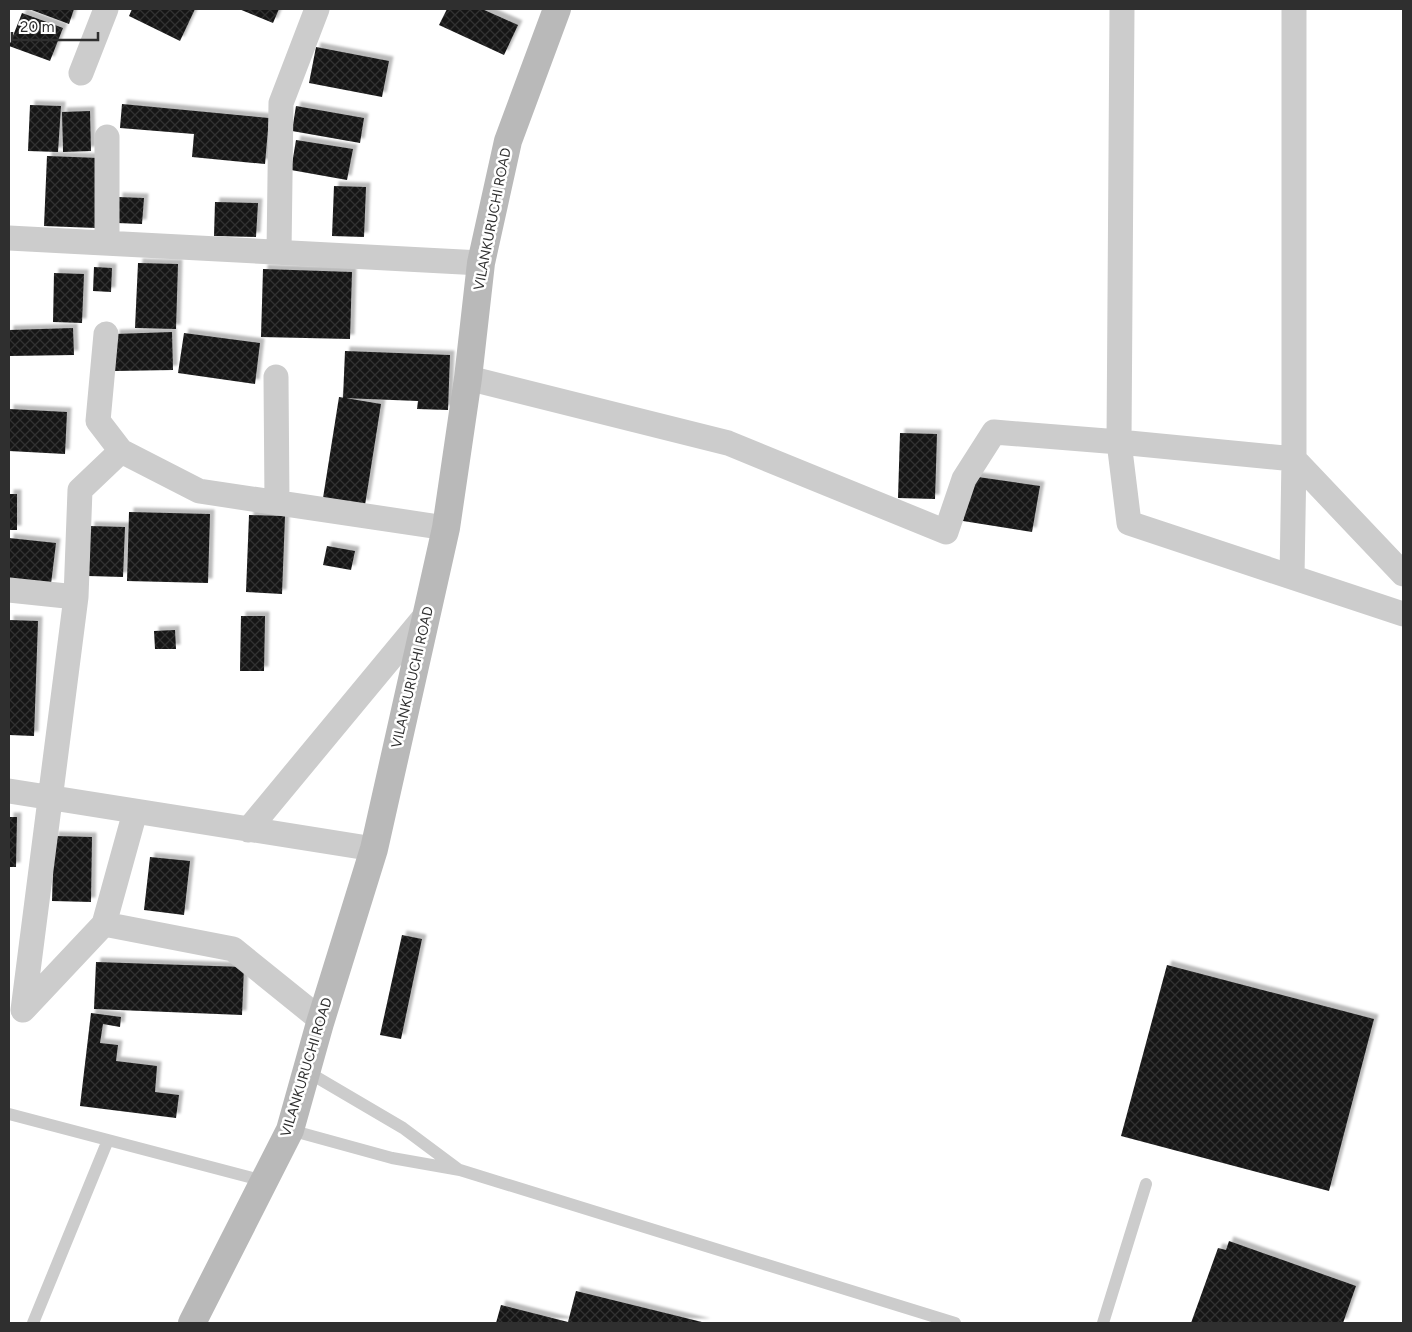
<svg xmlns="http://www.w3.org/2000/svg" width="1412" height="1332" font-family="Figtree,sans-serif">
<defs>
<pattern id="building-cross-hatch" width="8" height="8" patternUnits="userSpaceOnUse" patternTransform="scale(1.25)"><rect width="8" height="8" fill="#161616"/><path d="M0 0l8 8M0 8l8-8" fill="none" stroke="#303030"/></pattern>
<filter id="shadow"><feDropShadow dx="4.5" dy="-4.5" stdDeviation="1" flood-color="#0004"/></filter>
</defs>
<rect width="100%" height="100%" fill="#fff"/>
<path fill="url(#building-cross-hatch)" filter="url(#shadow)" d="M29,9H74L69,24Z
M132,9H195L180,41L129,16Z
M239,9H279L273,23Z
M447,9H482L518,25L504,55L439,25Z
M22,13L63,28L50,61L9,46Z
M316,47L389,61L382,97L309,83Z
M122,104L269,118L265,164L192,157L194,134L120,128Z
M30,105L61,106L58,152L28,151Z
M296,106L364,118L360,143L292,131Z
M90,111L91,151L63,152L62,112Z
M296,140L353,149L347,180L291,170Z
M47,156L99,158L96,228L44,226Z
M334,186L366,187L364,237L332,236Z
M118,197L144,198L142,224L117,223Z
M215,202L258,203L256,237L214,236Z
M138,263L178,264L176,329L135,328Z
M94,267L112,268L111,292L93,291Z
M263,269L352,272L350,339L261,337Z
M54,273L84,274L82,323L53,322Z
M73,328L74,355L9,356V330Z
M172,332L173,370L115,371V334Z
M184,333L260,343L255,384L178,373Z
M345,351L450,355L448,410L417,409L418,401L343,398Z
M339,397L381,404L365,505L323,498Z
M9,409L67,412L65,454L9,451Z
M900,433L937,434L935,499L898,498Z
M971,476L1040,486L1032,532L963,521Z
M9,494H17V530H9Z
M129,512L210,514L208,583L127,581Z
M249,515L285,516L282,594L246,592Z
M90,526L125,527L123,577L88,576Z
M9,538L56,543L51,584L9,580Z
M327,546L355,551L351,570L323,565Z
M241,616H265L264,671H240Z
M9,620L38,621L34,736L9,735Z
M175,630L176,649H155L154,631Z
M9,817H17L16,867H9Z
M54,836L92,837L91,902L52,901Z
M150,857L190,861L184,915L144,910Z
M402,935L422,939L401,1039L380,1035Z
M96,962L244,967L242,1015L94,1009Z
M1167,965L1374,1019L1329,1191L1121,1136Z
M91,1013L121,1017L120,1027L103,1024L100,1043L118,1045L116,1061L157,1066L155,1092L179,1095L176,1118L80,1106Z
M1229,1241L1356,1286L1343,1323H1191L1218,1248L1226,1250Z
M576,1291L706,1323H496L501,1305L568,1322Z"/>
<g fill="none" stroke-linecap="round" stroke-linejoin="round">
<path stroke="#ccc" stroke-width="12" d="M306,1071L403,1128L458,1169
M9,1114L264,1181
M290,1130L392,1158L460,1170L955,1323
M33,1323L108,1140
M1103,1323L1146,1184"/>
<path stroke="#ccc" stroke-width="25" d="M1122,9L1119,442L1129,523L1403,614
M81,73L106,9
M107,137V243
M9,238L481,263
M279,252L281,103L317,9
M106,334L98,421L121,451L199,491L446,528
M276,377L277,503
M468,378L728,443L946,532L964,479L994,432L1119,442L1294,459L1403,574
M121,451L80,490L76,597L23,1010L104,924L135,812
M1292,577L1294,459V9
M9,590L76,597
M9,791L374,849
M248,830L427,614
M104,924L233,949L321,1020"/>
<path stroke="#b9b9b9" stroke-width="28" d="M192,1323L290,1130L320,1023L374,849L446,528L468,378L481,263L508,141L557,9"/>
</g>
<g text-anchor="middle" stroke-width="5" stroke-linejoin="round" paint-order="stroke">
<g font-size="14" fill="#2f2f2f" stroke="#fff">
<text transform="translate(492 219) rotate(-79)" y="5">VILANKURUCHI ROAD</text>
<text transform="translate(412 677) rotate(-77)" y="5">VILANKURUCHI ROAD</text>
<text transform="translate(306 1067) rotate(-73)" y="5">VILANKURUCHI ROAD</text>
</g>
</g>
<rect width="1412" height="1332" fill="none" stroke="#2f2f2f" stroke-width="20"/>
<path d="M12 32v8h86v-8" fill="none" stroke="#2f2f2f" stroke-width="2.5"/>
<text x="20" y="32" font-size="15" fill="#2f2f2f" stroke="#ffffff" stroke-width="4" paint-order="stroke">20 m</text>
</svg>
